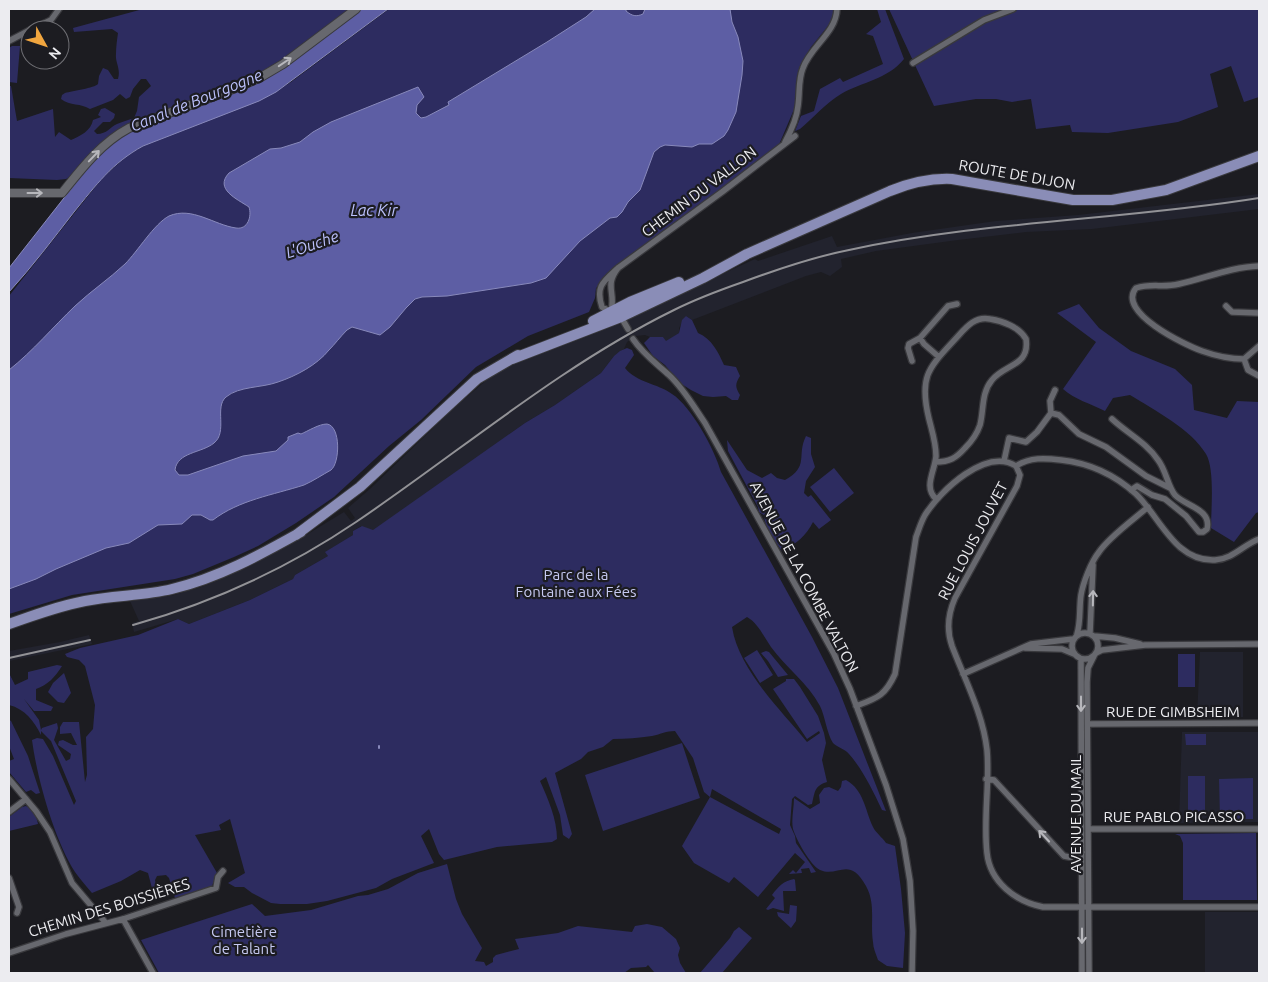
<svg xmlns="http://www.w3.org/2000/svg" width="1268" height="982" font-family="Ubuntu,sans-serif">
<rect width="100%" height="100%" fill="#1c1c21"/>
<path fill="#22232e" d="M1259,194V209L1092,229L1026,232L958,240L876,251L841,259L842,267L830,276L821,272L806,276L692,320L686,316L679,328V333L666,342L663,337H650L645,335L636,336L627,342L624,349L614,356L601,373L555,405L525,423L373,531L361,526L353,531V535L326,552L328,556L295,575L293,579L250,600L189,624L178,619L134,632L132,623L139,621L130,601L174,595L204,586L247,567L288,546L344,512L351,521L355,518L348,508L371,488L454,408L489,378L505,367L611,325L622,323L627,332L631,330L627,321L630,316L755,259L758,261L832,236L837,247L912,233L996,221L1078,215Z
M89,635L92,644L9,661V651L60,642Z
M1200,652H1243V717H1197Z
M1182,732H1259V822L1179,823Z
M1205,912H1259V973H1205Z"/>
<path fill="#2d2c60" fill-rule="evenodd" d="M143,9H362L289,63L66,179L57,180L9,178V86H11L17,121L53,109L55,137L59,132L71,140C80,136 91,131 93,120L101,117L98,115L101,109L105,108L115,114L114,118L110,122H103L94,131L97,134C107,134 110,127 117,124C122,122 128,120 134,118L137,111L139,97L151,86L146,79H141L133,89L130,97L126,99L120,94L113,100L90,109C81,103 70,106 61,99L62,95L65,93C73,91 94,88 98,84L99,76L103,68L108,70L114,79H118C121,68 115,63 116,54C116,47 117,40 118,33L112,29L74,32L73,28Z
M389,9H834L832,21L811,47L800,67L797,78L795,107L778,147L596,288L595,298L589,312L528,336L476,367L421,420L389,446L334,497L296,523L258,546L234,557L193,574L175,579L72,595L9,614V296L103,177L128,155L143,146L268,96L291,82Z
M877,9H885L904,59C888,79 862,82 841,94C827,102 812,119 800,129L795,131L801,116L814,111L820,89L840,78L843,82L883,64L873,36L866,34L881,22Z
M889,9H1259V97L1244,102L1231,66L1210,74L1218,107L1178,122L1108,133L1072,132L1070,125L1036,129L1031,99L1012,102L996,99H976L934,106Z
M12,46H20L17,83L9,82V48Z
M1079,304L1099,328L1131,351L1175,369L1192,385L1194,410L1227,418L1237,401L1259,402V512L1256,513L1234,542L1211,528C1211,510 1215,469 1206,454C1191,429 1154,410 1130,395L1113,398L1105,411C1091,404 1074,399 1063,389L1096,342L1057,313Z
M686,316L692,320L698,333C712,339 718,352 724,365L736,367L740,376C735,384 735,387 740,395L738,400H732L726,396L713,397L703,396L691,390L680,383L665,365L653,356L644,343L650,337H663L666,341L679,333L682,320Z
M627,348L632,350L634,355L625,368C637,383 657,383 672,394C691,406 715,450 721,472L812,637L838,688L886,811L882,810C873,791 863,770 849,754C845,749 837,747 833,743C827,734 825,716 820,706C808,683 786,668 771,647C764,637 758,623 747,617L732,627C739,670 780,709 807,742L820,733L819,731L807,739L773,689L786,681V679H794L800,687L818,716L824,733L826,743L822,760L827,782C814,786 815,792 812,804L808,805L795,796L792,799L790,825L795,836L796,843L816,872L811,873L809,868L801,869L802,873L789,874L793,870L796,873L805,862L795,853L758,897L734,877L729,883L694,863L682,846L710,797L704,792L693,758L675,731C666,731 661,734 652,736C639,738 626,739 613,739L603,747L588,752L581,759L555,773L572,834L569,839L563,835L560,815L546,777L540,781C548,799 557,819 557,839L552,842L497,847L444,860L439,854L429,829L421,836L434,863L392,879L376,888L327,901L307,904H280L271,903L252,893L244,887H235L228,883L245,873L230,819L219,825L221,830L195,835L217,873L212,886L175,898L169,878L166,875L157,876L155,880L157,892H153L148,873L140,870L121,881L92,893C86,886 80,879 75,872C54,839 37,778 32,740L37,738L43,739L53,756L74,805L76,801L51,741L41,731V735C34,721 25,709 9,705V673L15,685L28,679V672L57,665L62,666C55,677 48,685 36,689V700L53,707L51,711H34L24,699L39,720L41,730L42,728L57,723L58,728L54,740L66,761L70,759L71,754L58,745L59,741L63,740L73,745H77L71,733L60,734V727L63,722H79L85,782L87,775L86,737L93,729L95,705L85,666L79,660L67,657L65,654L80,648L138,635L178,619L189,624L250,600L293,579L295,575L328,556L325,552L353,535V531L362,526L373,530L525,423L555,405L601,373L614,356L620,351ZM712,789L781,829L779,834L710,797Z
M806,436L811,438V454L815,467L806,481L804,493L808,497L811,495L831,520L819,529L813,522C806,536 796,544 782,551C774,540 765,529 764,515L759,512L758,507L728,451L727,440L747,470L762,478L771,473L777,478L785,480C810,466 796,456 806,436Z
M834,468L854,493L830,512L810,487Z
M757,650L773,675L760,683L744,658Z
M766,651L769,652L788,675L778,677L768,661L761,653Z
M1178,654H1195V687H1178Z
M64,673L71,693L64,703L58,702L48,692L53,683Z
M9,720L11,721L28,756L40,793L36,794L31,790L26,792L9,772V761L14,759L9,746Z
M1185,734H1206V745H1186Z
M682,743L700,798L603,831L585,775Z
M1188,776H1205V813H1188Z
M1253,778V819H1220L1219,779Z
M846,780C864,790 865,810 873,827C876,833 882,837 886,843L895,846L901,889L905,933L903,968L887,966L878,960C876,954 873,948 873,942C870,922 876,904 866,886C849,855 838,878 820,870C810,865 796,839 793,829C791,820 794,808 794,798L810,809L820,803L819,795L824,788L829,787L838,791L841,787L842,781Z
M26,806C33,809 37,818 38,824L9,831V817L22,807Z
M1256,833L1257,900H1183V843L1180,836L1175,834Z
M447,864L456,899L462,914L482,948L475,961L484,962L486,966L493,962V958L496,955L519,949L515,939L558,933L578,926L632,932L635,926L647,924L662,927L676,939L680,948L678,955L680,963L686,973H655L648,965L646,967L631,968L624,973H159L141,940L252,904L265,916L311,910L358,896L368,895L388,889L418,873Z
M794,879L795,880L796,891H783L784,911L773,908L768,910L766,909L775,898L772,895C778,887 783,881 794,879Z
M790,905L797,906L796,921L791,928L778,916L777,912L789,914Z
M739,927L752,938L722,973H700L730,938L734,931Z"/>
<path fill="#5d5ea4" stroke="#8889bb" d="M362,9H388L276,92L259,101L143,146C112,163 96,185 74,212C53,239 32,267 9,292V268L93,161L111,143L129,131L289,63Z
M595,9H626V11C632,16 636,17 643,14L645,9H730L732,22L738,37L743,61L742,75L736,112L728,130L724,136L712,144H699L692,147L665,145L660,147L654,152L640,190L628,202L622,212L617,217L610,218L580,241L546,278L531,283L447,296L422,297L415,299L406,308L390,327L380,335L352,327L347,330C340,337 335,344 329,350C317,365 296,376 278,382C262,388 239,386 226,397C214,407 228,432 214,443C202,453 177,452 175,470L179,475H188L243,456L276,451L288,440V437L298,433L301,434C308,431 319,424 327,424C341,426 340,463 331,470C322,475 313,481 304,485C273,495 239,500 213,520H210L201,515H192L182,524L158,525L129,543L106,548L56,569L36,579L9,589V370C33,351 53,327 75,306C91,291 109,279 125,264C138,251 154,224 169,216C192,206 214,225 236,228C248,230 252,216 249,207C237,199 214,189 229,173L270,149L281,148L300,142L313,132L331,122L418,87L424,97L417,105L416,113L421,118L426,117L449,105L448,102L547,42L586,17Z"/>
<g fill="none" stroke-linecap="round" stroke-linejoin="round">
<path stroke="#8889bb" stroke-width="2" d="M379,748V746"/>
<path stroke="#3b3b40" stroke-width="5.5" stroke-dasharray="5.5 3" stroke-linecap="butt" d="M628,329L633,339"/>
<defs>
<path id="minor" d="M30,30L51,20L59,9
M9,41L30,30
M913,63L984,20L1013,9
M785,142C791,131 797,117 798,106C800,93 798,80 803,68C811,46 836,33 837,9
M1259,266C1231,267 1206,278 1179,284C1163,288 1152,283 1136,288C1116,312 1185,345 1202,351C1216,356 1230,359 1244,359L1259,346
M618,268C604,286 616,292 611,312L602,307C595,286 604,281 618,268L722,192L795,136
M1226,306L1232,312L1259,313
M621,317L628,329
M920,338L948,306L957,304
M633,339C643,354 657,364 669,375C684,389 694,407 705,423L834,654L850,689L886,785L903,839L910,881L913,931L912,973
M1244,359L1248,370L1259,376
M912,361L908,348L909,344L920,338L924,344L939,357
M1051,413L1050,401L1055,390
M1112,419C1127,433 1147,443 1158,460C1166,470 1168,487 1175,495C1185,506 1212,509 1207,529L1203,532H1199L1186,516L1165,499L1152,495L1137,486L1131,490
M1004,461L1009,438L1026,442L1037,432L1051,413L1059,415L1079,434L1106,447L1146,476L1170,488
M935,462C950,462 956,458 965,448C972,441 977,434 980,425C984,410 981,393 992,380C1005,364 1030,366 1026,339C1019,327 1003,321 990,319C976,316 967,326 959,335C930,367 918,374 929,419C932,431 936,443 936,456C935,471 923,487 936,499
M1016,466L1020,475L1017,486L955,598C948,614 946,629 952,646C965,680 983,714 987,750C990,784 983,819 987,853C990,882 1016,902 1043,907H1259
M1016,466C1030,457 1045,458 1061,460C1089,463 1115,475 1136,494C1160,517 1175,562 1215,560C1233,559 1243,545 1259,539
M1072 646a13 13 0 1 1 26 0a13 13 0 1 1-26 0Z
M1090,633L1093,565
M1077,634C1081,621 1079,608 1081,595C1083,583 1091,562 1099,552C1109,537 1133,520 1148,507
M1094,636L1115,638L1140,644
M1025,648L1062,649L1074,654
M1096,653L1102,650L1145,645L1259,644
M1081,659L1082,973
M963,674L1031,644L1073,639
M856,706C877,698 885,696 895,674L916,537C919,529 921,522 925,515C940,491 986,447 1016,466
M1088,724L1259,723
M9,779L36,811L50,832L72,883L105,922
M986,779L994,780L1064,856L1074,858L1082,852
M9,812L26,799
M1088,829H1259
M9,878L19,907L17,913
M123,919L153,973
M9,953L66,934L123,919L216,888L218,877L223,871
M1089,973L1087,682L1088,668L1094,656"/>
<path id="tertiary" d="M9,193H62C82,168 101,143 129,128L238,87L261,77L283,64L356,9"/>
<path id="primary" d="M593,321L630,302L679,282
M512,359L621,317L703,278L747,254L890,191C910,183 931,178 952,179L1073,200H1112L1166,190L1259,156
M296,535L360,487L477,379L518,355
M9,624C34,615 59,606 85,601C114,595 144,596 172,589C218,578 260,555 301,532"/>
</defs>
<use href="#minor" stroke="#39393d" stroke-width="8"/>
<use href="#tertiary" stroke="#39393d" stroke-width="10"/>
<use href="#primary" stroke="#39393d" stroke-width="12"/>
<use href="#minor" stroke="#67686e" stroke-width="5.5"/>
<use href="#tertiary" stroke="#67686e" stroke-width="8"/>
<use href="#primary" stroke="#8a8db7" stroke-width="10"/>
<path stroke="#929296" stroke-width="2" d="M133,625C211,603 288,568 356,522C461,451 560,366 674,310C696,299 720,290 743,282C778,269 813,257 849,250C984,221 1123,220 1259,198
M9,658L90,640"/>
</g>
<defs><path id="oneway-shaft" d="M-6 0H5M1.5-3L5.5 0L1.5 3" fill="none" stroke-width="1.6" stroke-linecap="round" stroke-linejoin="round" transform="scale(1.25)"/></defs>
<g stroke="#b7b7bc">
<use href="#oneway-shaft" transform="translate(285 62) rotate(-34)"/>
<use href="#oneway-shaft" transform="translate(94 156) rotate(-46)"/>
<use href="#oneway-shaft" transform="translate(35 193)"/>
<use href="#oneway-shaft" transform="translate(1093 598) rotate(-89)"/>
<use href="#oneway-shaft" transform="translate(1081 704) rotate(90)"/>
<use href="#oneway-shaft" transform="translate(1044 836) rotate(-133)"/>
<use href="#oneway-shaft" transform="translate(1082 936) rotate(90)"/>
</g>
<g text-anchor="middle" stroke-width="4.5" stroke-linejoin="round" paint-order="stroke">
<g font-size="15" fill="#ececf0" stroke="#1c1c21">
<text transform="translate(1017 175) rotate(10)" y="5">ROUTE DE DIJON</text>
<text transform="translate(699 192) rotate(-37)" y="5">CHEMIN DU VALLON</text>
<text transform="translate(973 541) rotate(-62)" y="5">RUE LOUIS JOUVET</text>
<text transform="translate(804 577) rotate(62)" y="5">AVENUE DE LA COMBE VALTON</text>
<text x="1173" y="717">RUE DE GIMBSHEIM</text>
<text transform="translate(1076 814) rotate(-90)" y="5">AVENUE DU MAIL</text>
<text x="1174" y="822">RUE PABLO PICASSO</text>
<text transform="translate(109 908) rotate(-17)" y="5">CHEMIN DES BOISSIÈRES</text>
</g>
<g font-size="15" fill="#c6c9f1" stroke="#1c1c21">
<text x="576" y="580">Parc de la<tspan x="576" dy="17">Fontaine aux Fées</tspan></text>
<text x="244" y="937">Cimetière<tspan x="244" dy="17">de Talant</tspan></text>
</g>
<g font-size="16" font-style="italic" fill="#bbc0fb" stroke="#1c1c21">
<text transform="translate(196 100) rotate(-22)" y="6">Canal de Bourgogne</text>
<text x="374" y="216">Lac Kir</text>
<text transform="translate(312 244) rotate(-19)" y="6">L'Ouche</text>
</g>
</g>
<rect width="1268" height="982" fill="none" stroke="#ececf0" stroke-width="20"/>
<g transform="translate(45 45) rotate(130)"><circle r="24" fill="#1c1c21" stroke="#6f6f74"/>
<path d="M0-4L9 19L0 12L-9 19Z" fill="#f1a63f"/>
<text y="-8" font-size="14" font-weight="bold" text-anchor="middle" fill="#ececf0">N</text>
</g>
</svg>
